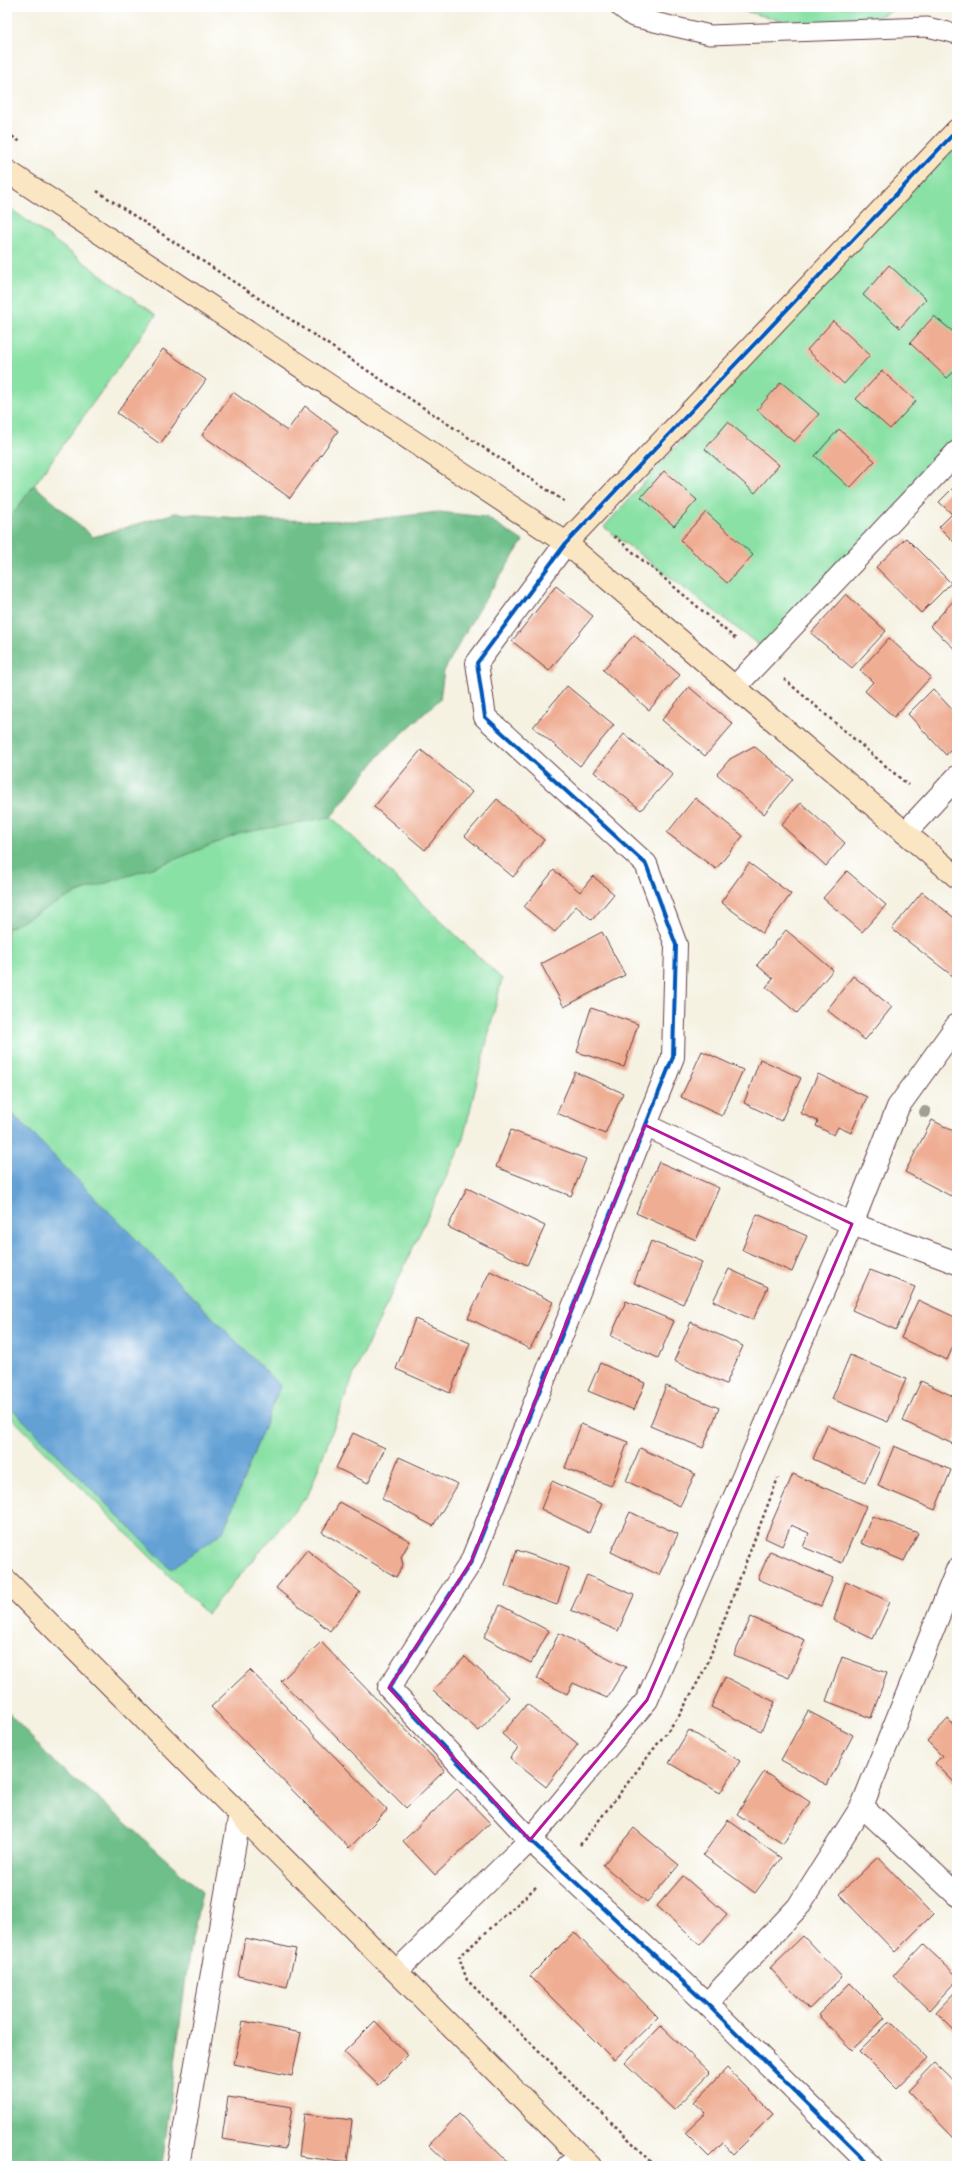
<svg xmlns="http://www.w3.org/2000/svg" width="964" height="2173" font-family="'Indie Flower',sans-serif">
<rect width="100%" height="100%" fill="#fff"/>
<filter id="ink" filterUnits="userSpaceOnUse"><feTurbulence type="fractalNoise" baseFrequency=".025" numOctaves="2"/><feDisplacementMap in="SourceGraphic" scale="8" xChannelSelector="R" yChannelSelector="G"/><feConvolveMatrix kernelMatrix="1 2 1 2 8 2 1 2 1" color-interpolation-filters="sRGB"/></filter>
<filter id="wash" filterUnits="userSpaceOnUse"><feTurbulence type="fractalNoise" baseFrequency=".012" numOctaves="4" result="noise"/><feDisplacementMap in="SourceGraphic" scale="16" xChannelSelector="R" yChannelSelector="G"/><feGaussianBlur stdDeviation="0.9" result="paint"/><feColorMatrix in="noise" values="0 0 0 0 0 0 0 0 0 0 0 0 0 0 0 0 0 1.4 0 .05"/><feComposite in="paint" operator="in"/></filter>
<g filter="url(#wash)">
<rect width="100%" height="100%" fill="#f5f2e2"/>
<path fill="#89e1a5" stroke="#6a8068" d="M729,7H899L839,36Z
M957,133V451L768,652L604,527Z
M7,206L156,315L10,519L7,518Z
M318,804L502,979L462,1143L354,1374L308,1495L207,1614L7,1413V925L64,898Z"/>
<path fill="#6ebf8a" stroke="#5c6f5a" d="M34,485L93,537L175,513L263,520L360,521L439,512L486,517L523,541L478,610L444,671L440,699L382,752L331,817L241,833L161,865L76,893L7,929V518H10Z
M9,1713L50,1758L97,1797L202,1892L189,1953L162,2166H7V1715Z"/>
<path fill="#63a1d5" stroke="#566080" d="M7,1108L280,1386L223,1532L171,1569L7,1404Z"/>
<g id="blocks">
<path fill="#efad93" d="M889,265L926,299L900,328L863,295Z
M934,316L957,335V369L947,378L910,343Z
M833,321L870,355L844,384L807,350Z
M163,349L206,380L160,444L117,413Z
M882,371L916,401L890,429L856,399Z
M781,382L819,414L794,442L757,410Z
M233,392L287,431L305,406L338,431L290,498L202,435Z
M728,422L779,465L755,493L705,449Z
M839,429L875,461L850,488L815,456Z
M664,471L697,500L674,526L641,497Z
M957,484V545L939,527L952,514L939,502Z
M706,512L753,555L727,583L680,540Z
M906,538L951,583L921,613L876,567Z
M556,586L593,616L549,671L512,641Z
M846,594L886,631L852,668L811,633Z
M957,597V651L930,626Z
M634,635L680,675L649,710L603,670Z
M889,638L931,677L894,717L865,691L873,682L860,670Z
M567,686L614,725L580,766L533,727Z
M689,687L733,724L705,756L662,720Z
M933,689L957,715V744L946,755L908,714Z
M624,734L673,774L641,810L594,772Z
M754,746L793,779L764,814L717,774L730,759Z
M421,750L472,792L425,850L374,807Z
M695,798L743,836L716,869L667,833Z
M497,799L544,840L513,877L465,836Z
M801,803L845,843L826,866L781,825Z
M749,863L791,894L762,933L721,902Z
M554,870L580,892L593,876L614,894L592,920L576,906L555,932L524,907Z
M847,871L886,905L862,932L823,898Z
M922,892L957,920V973L954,977L892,929Z
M786,930L833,970L797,1013L766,987L773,979L757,965Z
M602,932L625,975L564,1007L541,964Z
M853,976L892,1007L865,1040L827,1010Z
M591,1008L638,1024L624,1067L577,1052Z
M702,1051L743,1070L722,1116L681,1097Z
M760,1059L801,1078L781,1121L744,1103Z
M575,1072L623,1093L605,1134L557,1113Z
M818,1074L867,1097L851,1133L838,1127L834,1135L816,1126L818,1121L800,1113Z
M932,1120L957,1133V1184L951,1196L905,1172Z
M511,1130L586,1159L571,1196L496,1167Z
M659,1162L719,1188L696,1240L636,1213Z
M467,1188L545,1226L527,1265L448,1227Z
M757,1214L807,1236L792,1272L742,1250Z
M651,1241L702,1262L683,1304L634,1283Z
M729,1269L768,1287L753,1320L713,1301Z
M870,1270L915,1287L896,1330L852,1310Z
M490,1271L553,1302L530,1349L468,1318Z
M918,1300L957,1318V1337L947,1360L901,1338Z
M626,1301L674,1321L658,1358L611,1336Z
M415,1319L470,1343L450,1393L396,1369Z
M691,1322L743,1346L726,1384L674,1361Z
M850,1355L906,1379L888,1422L832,1399Z
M600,1363L645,1383L634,1410L588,1391Z
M921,1381L957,1398V1435L953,1444L903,1421Z
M666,1386L719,1408L703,1448L650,1426Z
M581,1424L628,1442L611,1486L565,1468Z
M827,1425L880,1449L865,1482L813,1459Z
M353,1433L385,1448L368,1483L336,1468Z
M894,1446L951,1470L935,1510L878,1486Z
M640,1448L695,1474L680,1506L626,1481Z
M399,1457L458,1484L433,1526L382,1499Z
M793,1474L866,1506L842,1563L803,1547L809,1533L791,1525L782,1546L765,1538Z
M552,1481L602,1504L589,1533L541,1509Z
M340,1502L410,1541L401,1557L403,1565L396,1577L322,1532Z
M630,1512L678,1534L659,1575L611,1552Z
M872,1516L918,1533L904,1561L861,1543Z
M307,1550L360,1592L330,1631L276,1588Z
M517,1550L569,1568L557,1605L505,1586Z
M770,1551L833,1578L821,1606L758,1579Z
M587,1575L634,1595L618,1631L571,1610Z
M846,1581L890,1602L873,1639L834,1620Z
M500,1605L549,1631L531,1663L484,1637Z
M751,1617L805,1640L789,1678L734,1655Z
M559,1633L626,1667L607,1698L573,1683L567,1694L537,1679Z
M321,1642L445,1770L406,1808L281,1681Z
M465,1657L509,1697L479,1731L433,1691Z
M842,1657L887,1673L871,1718L826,1701Z
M250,1670L387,1810L349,1848L211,1707Z
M725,1677L775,1702L761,1731L711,1707Z
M527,1704L578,1744L546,1787L510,1758L518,1748L502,1734Z
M808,1711L853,1735L827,1785L781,1760Z
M948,1719L957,1729V1785L935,1763L942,1756L927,1741Z
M689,1730L740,1761L720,1793L669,1763Z
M764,1772L810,1802L783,1844L737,1814Z
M457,1789L490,1823L435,1875L403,1841Z
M728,1820L781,1858L755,1893L703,1855Z
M634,1828L679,1865L647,1902L603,1865Z
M878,1857L933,1914L895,1952L839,1894Z
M683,1876L727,1914L700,1945L657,1906Z
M574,1932L658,2017L614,2060L530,1976Z
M803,1936L842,1977L809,2009L770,1968Z
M245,1938L296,1949L287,1987L238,1976Z
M923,1944L957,1976V1980L929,2010L893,1976Z
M850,1983L885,2018L852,2050L818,2015Z
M957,1990V2033L936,2012Z
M243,2021L301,2033L292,2076L234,2064Z
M375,2021L408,2055L378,2085L344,2052Z
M890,2021L927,2059L897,2088L860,2051Z
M661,2026L710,2073L674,2110L625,2063Z
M935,2063L957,2084V2133L953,2137L908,2091Z
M727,2068L773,2114L733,2154L723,2143L709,2157L685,2133L706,2113L694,2102Z
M228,2097L292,2107L285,2149L222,2139Z
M304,2114L352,2120L347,2163L299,2156Z
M459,2114L511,2165L510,2166H451L429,2145Z"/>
</g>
</g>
<g filter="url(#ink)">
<use href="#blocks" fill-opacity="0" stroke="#643f46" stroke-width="1"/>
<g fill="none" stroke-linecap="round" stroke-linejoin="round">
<defs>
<path id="lane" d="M620,7L633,17L710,35L927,27L957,34"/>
<path id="street" d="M566,543L477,663L485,717L646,864L676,945L673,1057L471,1562L389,1688L530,1840L707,2004L871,2166
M735,687L957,452
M905,833L957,777
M645,1125L852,1224L957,1263
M862,1806L957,1895
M397,1971L530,1840L647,1700L852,1224L898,1107L957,1025
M707,2004L798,1907L862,1806L957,1570
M178,2166L240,1814
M568,2166L581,2157"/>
<path id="secondary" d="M7,171L566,543L957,877
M566,543L957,130
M7,1581L590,2166"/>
</defs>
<use href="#lane" stroke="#643f46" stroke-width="21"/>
<use href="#street" stroke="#643f46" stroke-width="24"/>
<use href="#secondary" stroke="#643f46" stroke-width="24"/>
<path stroke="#643f46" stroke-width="2.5" stroke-dasharray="3 3" stroke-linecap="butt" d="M7,133L22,143
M97,191L564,501
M614,536L737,640
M784,679L908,785
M580,1845L679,1716L706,1667L778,1478
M536,1887L459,1957L467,1980L656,2166"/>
<use href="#lane" stroke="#fff" stroke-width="19"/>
<use href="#street" stroke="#fff" stroke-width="22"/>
<use href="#secondary" stroke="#fbe6c3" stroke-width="22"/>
<defs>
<path id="cycleway" d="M871,2166L707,2004L530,1840L389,1688L471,1562L673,1057L676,945L646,864L485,717L477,663L566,543L957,130"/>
</defs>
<use href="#cycleway" stroke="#fff" stroke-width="6"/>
<use href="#cycleway" stroke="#0057b8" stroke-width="4"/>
</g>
<circle fill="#a19e92" cx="925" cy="1112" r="6"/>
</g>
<path fill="none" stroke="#b5179e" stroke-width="3" stroke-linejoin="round" d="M645,1125L852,1224L647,1700L530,1840L389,1688L471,1562Z"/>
<rect width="964" height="2173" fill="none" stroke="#fff" stroke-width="24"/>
</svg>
